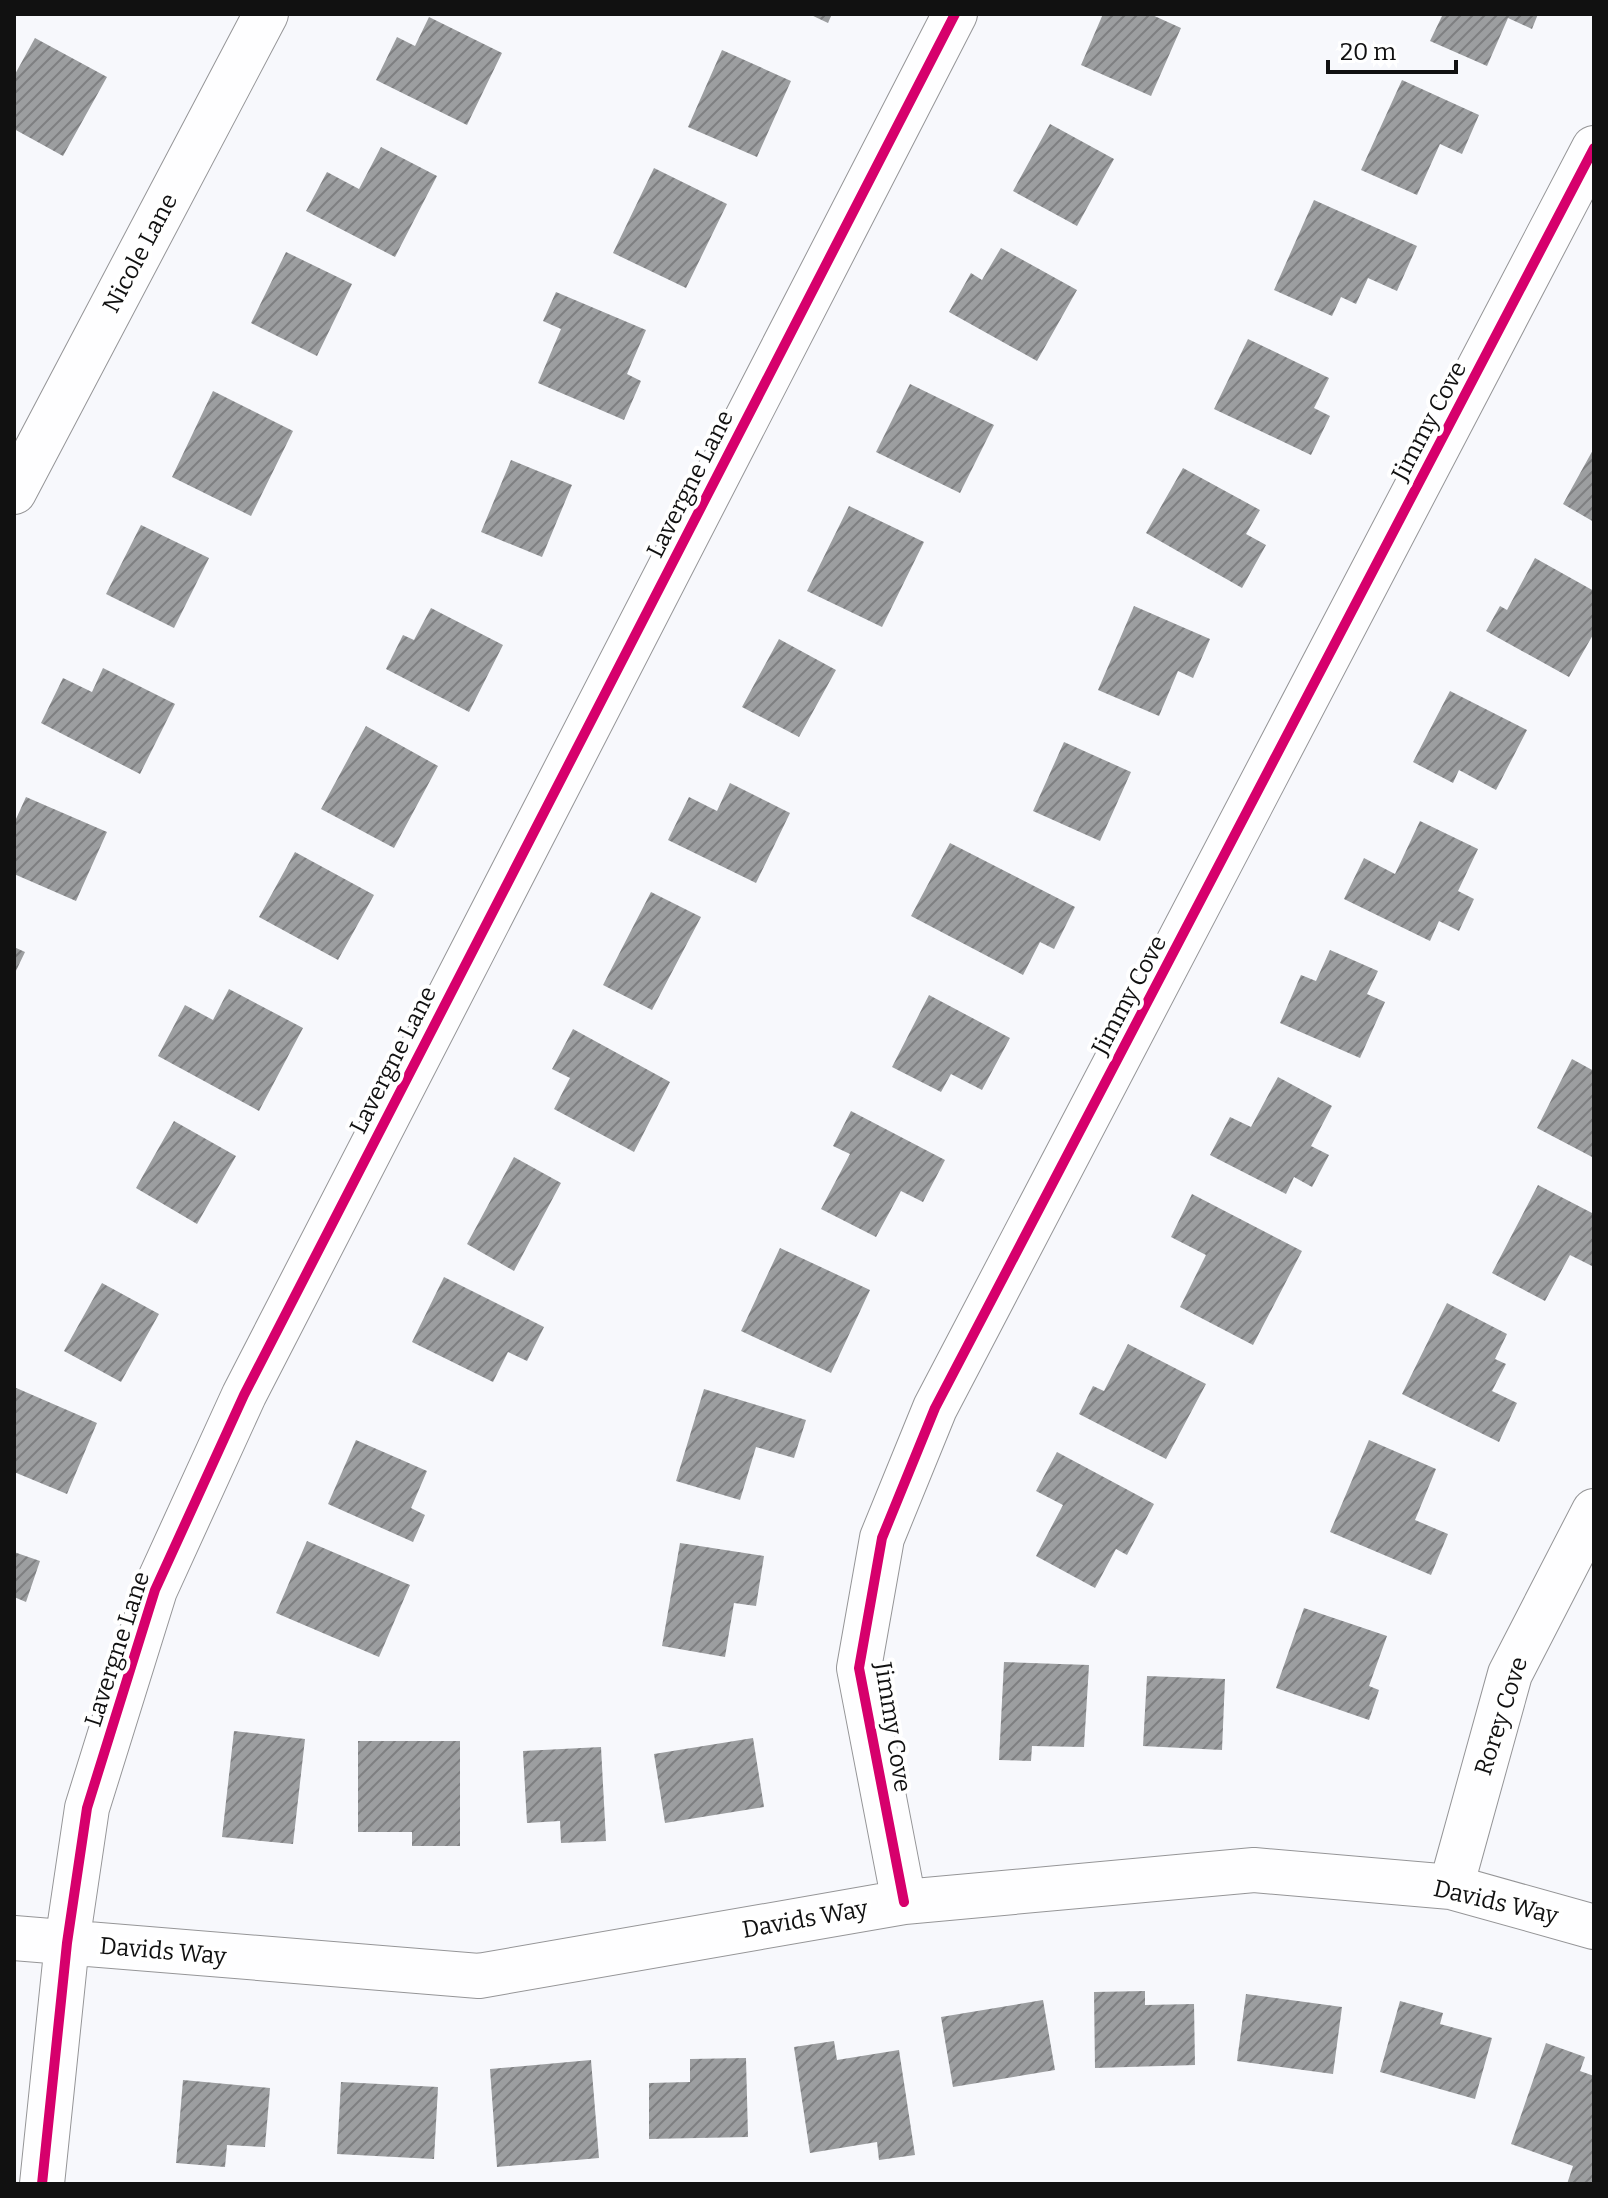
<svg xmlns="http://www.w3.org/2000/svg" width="1608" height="2198" font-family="Bitter,serif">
<defs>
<pattern id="building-hatch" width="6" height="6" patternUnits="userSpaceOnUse" patternTransform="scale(2)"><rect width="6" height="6" fill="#9c9ea0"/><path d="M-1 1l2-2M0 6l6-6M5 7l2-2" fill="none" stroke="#7e7f81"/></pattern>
</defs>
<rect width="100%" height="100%" fill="#f7f8fc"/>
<path fill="url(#building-hatch)" d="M809,14H832L828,23Z
M1103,14H1150L1181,28L1151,96L1081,65Z
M1443,14H1538L1532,29L1508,18L1487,66L1430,41Z
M429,17L502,53L467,125L376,80L397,37L415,46Z
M35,38L107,77L63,156L14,129V76Z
M722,50L791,81L757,157L688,127Z
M1402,80L1479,115L1462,154L1440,144L1417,195L1361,170Z
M1050,124L1114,159L1077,226L1013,191Z
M381,147L437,176L395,257L306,211L327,172L359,189Z
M654,168L727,204L686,288L613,253Z
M1314,200L1417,246L1397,291L1368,278L1356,304L1341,297L1332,316L1274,290Z
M1001,248L1077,290L1037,361L949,312L971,273L982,280Z
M286,252L352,284L317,356L251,323Z
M556,292L646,330L627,374L641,381L624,420L538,383L561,329L543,321Z
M1248,339L1329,378L1314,408L1330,416L1311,455L1214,409Z
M910,384L994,425L960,493L876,452Z
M213,391L293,431L251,516L172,477Z
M1594,448V522L1563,504Z
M511,460L572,485L542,557L481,532Z
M1183,468L1260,510L1246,534L1266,545L1242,588L1146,533Z
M849,506L924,542L882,627L807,591Z
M141,525L209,558L174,628L106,594Z
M1535,558L1594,591V633L1569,677L1486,631L1500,606L1507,610Z
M1134,606L1210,639L1193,678L1178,671L1159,716L1098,690Z
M431,608L503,645L469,712L386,669L403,635L414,640Z
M779,639L836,670L799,737L742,707Z
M103,668L175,704L140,774L41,723L63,678L92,692Z
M1450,691L1527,730L1496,790L1459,770L1453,783L1413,762Z
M366,726L438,766L394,848L321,809Z
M1064,742L1131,772L1100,841L1033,811Z
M730,783L790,813L756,883L668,840L689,797L717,811Z
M26,797L107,832L76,901L14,874V819H16Z
M1420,821L1478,849L1458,891L1474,899L1459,931L1439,921L1430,941L1344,899L1364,858L1395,874Z
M950,843L1075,907L1054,949L1040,942L1023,975L911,916Z
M295,852L374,895L338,960L259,917Z
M651,892L701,917L652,1010L603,985Z
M14,947L25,952L14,975Z
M1330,950L1378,971L1367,994L1385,1002L1360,1058L1280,1023L1301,975L1316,981Z
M229,989L303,1028L259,1111L158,1056L185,1005L213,1020Z
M929,995L1010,1038L982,1090L951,1074L941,1092L892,1067Z
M573,1029L670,1082L634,1152L554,1109L570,1078L552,1069Z
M1572,1059L1594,1071V1158L1537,1128Z
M1278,1077L1332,1106L1311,1146L1329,1155L1312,1187L1294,1177L1286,1194L1210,1155L1230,1117L1251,1127Z
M851,1111L945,1160L923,1202L901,1191L876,1237L821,1209L850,1154L833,1146Z
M174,1121L236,1156L197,1224L136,1188Z
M514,1157L561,1183L514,1271L467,1244Z
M1538,1185L1594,1214L1592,1266L1570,1255L1545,1301L1492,1273Z
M1192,1194L1302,1251L1253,1345L1180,1307L1206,1255L1171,1237Z
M780,1248L870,1290L831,1373L741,1331Z
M444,1277L544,1327L527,1361L508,1352L493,1382L412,1342Z
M102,1283L159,1314L121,1382L64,1351Z
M1447,1303L1507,1334L1495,1359L1506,1364L1492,1391L1517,1403L1499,1442L1402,1394Z
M1128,1344L1206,1384L1166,1459L1079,1414L1093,1386L1104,1391Z
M14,1387L97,1423L67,1494L14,1472Z
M704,1389L806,1420L794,1458L756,1447L740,1500L676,1481Z
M356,1440L427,1471L411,1508L425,1515L413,1542L328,1504Z
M1369,1440L1436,1469L1415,1520L1448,1534L1431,1575L1330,1532Z
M1057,1452L1154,1504L1127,1555L1116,1549L1095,1588L1036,1556L1063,1505L1036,1491Z
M307,1541L410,1585L379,1657L276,1613Z
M680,1543L764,1556L756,1606L734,1603L725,1657L662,1646Z
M14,1552L40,1561L26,1602L14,1597Z
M1304,1608L1387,1636L1369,1686L1379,1690L1369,1720L1276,1688Z
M1004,1662L1089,1665L1084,1747L1032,1746L1031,1761L999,1760Z
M1147,1676L1225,1679L1222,1750L1143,1746Z
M234,1731L305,1739L293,1844L222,1837Z
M753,1738L764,1807L665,1823L654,1754Z
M358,1741H460V1846H412V1832H358Z
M601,1747L606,1841L561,1843L560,1821L527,1823L523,1751Z
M1145,1991V2005L1194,2004L1195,2065L1095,2068L1094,1992Z
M1246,1994L1342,2007L1333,2074L1237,2061Z
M1043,2000L1055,2070L953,2087L941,2017Z
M1400,2001L1443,2013L1440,2024L1492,2038L1475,2099L1380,2072Z
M834,2041L837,2060L899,2050L915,2155L879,2160L877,2142L810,2153L794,2047Z
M1546,2043L1585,2057L1580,2071L1594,2076V2184H1567L1573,2166L1511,2144Z
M746,2058L748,2137L649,2139V2083L690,2082V2059Z
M591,2060L599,2158L497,2167L490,2069Z
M183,2080L270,2088L265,2147L227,2145L225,2167L176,2163Z
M341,2082L438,2087L434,2159L337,2154Z"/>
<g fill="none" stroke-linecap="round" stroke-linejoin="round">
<defs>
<path id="minor" d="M14,492L266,14
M1451,1887L1510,1674L1594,1511
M904,1902L859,1668L882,1538L935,1408L1594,148
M14,1938L479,1976L904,1902L1254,1870L1451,1887L1594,1927
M42,2184L67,1943L87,1808L155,1590L244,1395L955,14"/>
</defs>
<use href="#minor" stroke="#959597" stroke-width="46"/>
<use href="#minor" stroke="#fefeff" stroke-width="44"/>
<defs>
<path id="cycleway" d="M904,1902L859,1668L882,1538L935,1408L1594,148
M42,2184L67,1943L87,1808L155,1590L244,1395L955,14"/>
</defs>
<use href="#cycleway" stroke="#fff" stroke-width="15"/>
<use href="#cycleway" stroke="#d6006c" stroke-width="10"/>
</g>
<g text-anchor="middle" stroke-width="8" stroke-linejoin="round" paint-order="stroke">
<g font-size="24" fill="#111" stroke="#fff">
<text transform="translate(140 253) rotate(-62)" y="8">Nicole Lane</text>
<text transform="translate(1429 421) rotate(-62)" y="8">Jimmy Cove</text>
<text transform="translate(690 484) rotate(-63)" y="8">Lavergne Lane</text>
<text transform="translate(1129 995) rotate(-62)" y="8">Jimmy Cove</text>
<text transform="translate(393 1060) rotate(-63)" y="8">Lavergne Lane</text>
<text transform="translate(117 1649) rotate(-72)" y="8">Lavergne Lane</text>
<text transform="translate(1501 1716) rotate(-72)" y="8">Rorey Cove</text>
<text transform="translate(893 1727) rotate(81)" y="8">Jimmy Cove</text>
<text transform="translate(1496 1902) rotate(13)" y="8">Davids Way</text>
<text transform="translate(805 1919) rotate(-10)" y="8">Davids Way</text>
<text transform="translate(163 1951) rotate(5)" y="8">Davids Way</text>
</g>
</g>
<rect width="1608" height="2198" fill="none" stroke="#111111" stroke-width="32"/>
<path d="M1328 60v12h128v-12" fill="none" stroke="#111111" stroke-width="4"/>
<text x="1340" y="60" font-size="24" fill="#111111" stroke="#ffffff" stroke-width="6" paint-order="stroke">20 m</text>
</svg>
